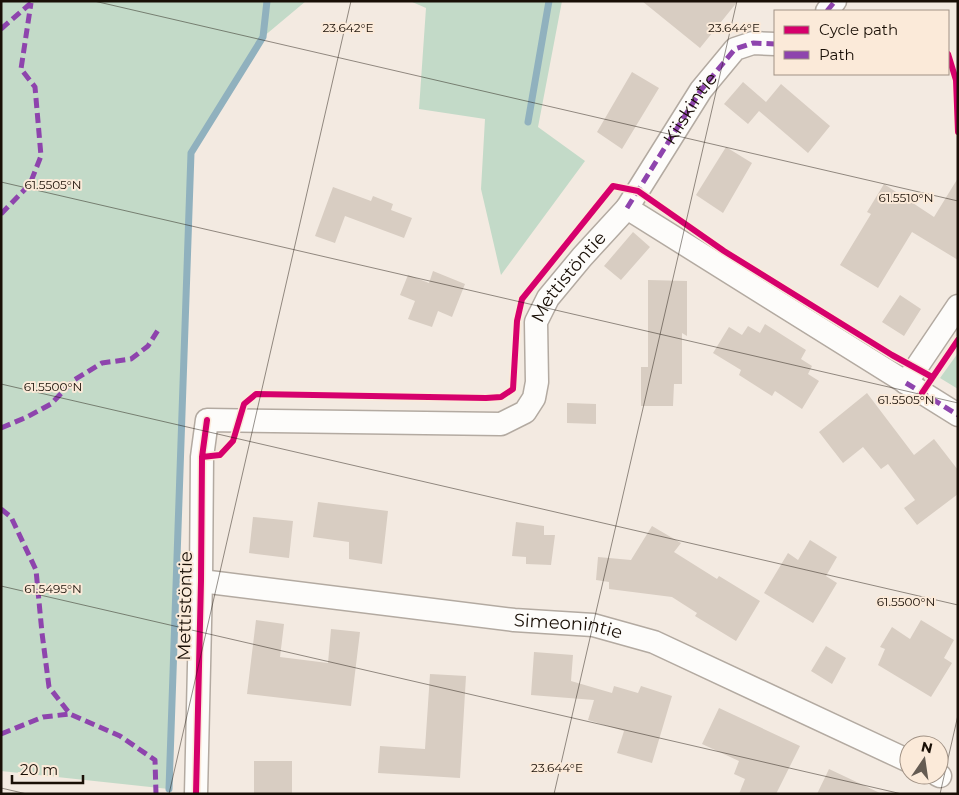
<svg xmlns="http://www.w3.org/2000/svg" width="959" height="795" font-family="Montserrat,sans-serif">
<rect width="100%" height="100%" fill="#f3eae1"/>
<path fill="#c3dac8" d="M1,1H306L263,37L191,153L169,789L1,771Z
M410,1H562L538,127L585,161L501,275L481,189L485,119L419,109L426,8Z
M958,353V389L940,378Z"/>
<g fill="none" stroke-linecap="round" stroke-linejoin="round">
<path stroke="#90b1be" stroke-width="7" d="M528,122L549,1
M169,789L191,153L263,37L267,1"/>
</g>
<path fill="#d8cdc2" d="M642,1H738L700,48Z
M632,72L659,88L622,149L597,132Z
M743,82L766,102L781,84L830,126L808,153L759,111L748,124L724,104Z
M726,147L752,163L723,213L696,195Z
M958,178V260L912,232L878,288L840,265L871,214L867,212L884,184L934,217Z
M333,187L371,201L373,196L393,204L391,210L412,218L404,238L345,216L335,243L315,236Z
M633,232L650,247L621,280L604,266Z
M433,271L465,284L452,317L438,311L432,327L408,319L415,301L400,295L408,275L429,283Z
M648,280L687,281V336L682,333V384H674L673,406H641V367H648Z
M900,295L921,309L904,336L882,322Z
M765,324L806,350L801,359L812,366L808,374L819,381L802,409L775,391L772,396L739,375L741,370L713,353L729,327L742,335L748,326L760,333Z
M867,393L914,455L934,439L958,470V494L917,525L904,508L915,500L888,464L881,469L863,447L843,463L819,432Z
M567,403L596,404V424L567,423Z
M318,502L388,511L382,564L349,559V542L313,537Z
M253,517L293,521L289,558L249,553Z
M516,522L544,526V535H555L551,565L526,564V557L512,556Z
M652,526L681,543L674,552L717,579L719,576L760,601L736,641L695,616L697,613L672,597L609,589V582L596,580L598,557L631,560Z
M810,540L837,557L826,576L837,583L813,623L764,593L788,553L798,560Z
M256,620L284,624L280,657L328,663L331,629L360,632L351,706L247,694Z
M921,620L954,640L944,658L952,663L931,697L878,665L885,649L880,647L892,627L910,639Z
M826,646L846,658L832,684L811,671Z
M534,652L573,655L571,681L612,693L614,686L638,693L641,686L672,696L652,763L617,753L624,731L588,720L594,700L531,695Z
M430,674L466,676L460,778L378,773L380,746L425,749Z
M719,708L800,746L776,794H739L745,779L734,774L739,761L702,744Z
M254,761H292V794H254Z
M829,769L882,794H817Z"/>
<g fill="none" stroke-linecap="round" stroke-linejoin="round">
<defs>
<g id="minor">
<path d="M827,11L835,1"/>
<path d="M627,208L701,90L735,49L753,43L775,44"/>
<path d="M906,383L958,306"/>
<path id="s1" d="M201,581L514,620L593,625L654,642L909,761"/>
<path d="M938,775L940,776"/>
<path id="s2" d="M196,794L201,581L202,457L207,420L501,424L525,412L534,398L537,382L536,322L548,298L582,257L627,208L958,415"/>
</g>
</defs>
<use href="#minor" stroke="#b3aaa1" stroke-width="25"/>
<use href="#minor" stroke="#fdfcfa" stroke-width="22"/>
<g stroke="#8e44ad" stroke-width="5" stroke-dasharray="10 5" stroke-linecap="butt">
<path d="M827,11L835,1"/>
<path d="M1,29L31,3"/>
<path id="s3" d="M627,208L701,90L735,49L753,43L775,44"/>
<path d="M1,214L30,184L41,156L35,87L21,69L31,3"/>
<path d="M906,383L958,415"/>
<path d="M1,428L27,417L51,404L74,380L102,363L131,359L148,346L160,327"/>
<path d="M1,509L11,517L36,570L42,633L49,687L70,714L120,736L155,760L156,794"/>
<path d="M1,734L43,717L70,714"/>
</g>
<defs>
<path id="cycleway" d="M948,54L956,80L958,132
M922,393L958,340
M202,457L220,455L233,441L244,404L256,394L486,398L501,397L513,389L517,321L522,299L613,186L638,191L724,251L892,355L932,377
M196,794L201,581L202,457L207,420"/>
</defs>
<use href="#cycleway" stroke="#fbead9" stroke-width="9"/>
<use href="#cycleway" stroke="#d6006c" stroke-width="6"/>
</g>
<path fill="none" stroke="#190f06" stroke-width="1" stroke-opacity="0.45" d="M94,1L958,201M1,182L958,403M1,384L958,605M1,586L902,794M1,788L27,794M169,794L351,1M554,794L737,1M940,794L958,715"/>
<g text-anchor="middle" stroke-width="4" stroke-linejoin="round" paint-order="stroke">
<g font-size="18" fill="#190f06" stroke="#fbead9">
<text dy="6" stroke="none"><textPath href="#s3" startOffset="118">Kiiskintie</textPath></text>
<text dy="6" stroke="none"><textPath href="#s2" startOffset="844">Mettistöntie</textPath></text>
<text transform="translate(185 606) rotate(-89)" y="6">Mettistöntie</text>
<text dy="6" stroke="none"><textPath href="#s1" startOffset="370">Simeonintie</textPath></text>
</g>
</g>
<g font-size="12" text-anchor="middle" fill="#190f06" stroke="#fbead9" stroke-width="4" stroke-linejoin="round" paint-order="stroke">
<text x="348" y="32">23.642°E</text>
<text x="734" y="32">23.644°E</text>
<text x="53" y="189">61.5505°N</text>
<text x="906" y="202">61.5510°N</text>
<text x="53" y="391">61.5500°N</text>
<text x="906" y="404">61.5505°N</text>
<text x="53" y="593">61.5495°N</text>
<text x="906" y="606">61.5500°N</text>
<text x="557" y="772">23.644°E</text>
</g>
<rect width="959" height="795" fill="none" stroke="#190f06" stroke-width="5"/>
<rect x="774" y="10" width="175" height="65" fill="#fbead9" stroke="#a19285"/>
<rect x="784" y="26" width="25" height="8" fill="#d6006c" stroke="#a19285"/>
<text x="819" y="35" font-size="15" fill="#190f06">Cycle path</text>
<rect x="784" y="51" width="25" height="8" fill="#8e44ad" stroke="#a19285"/>
<text x="819" y="60" font-size="15" fill="#190f06">Path</text>
<g transform="translate(924 760) rotate(13)"><circle r="24" fill="#fbead9" stroke="#a19285"/>
<path d="M0-4L9 19L0 12L-9 19Z" fill="#655c53"/>
<text y="-8" font-size="14" font-weight="bold" text-anchor="middle" fill="#190f06">N</text>
</g>
<path d="M12 775v8h71v-8" fill="none" stroke="#190f06" stroke-width="2.5"/>
<text x="20" y="775" font-size="15" fill="#190f06" stroke="#fbead9" stroke-width="4" paint-order="stroke">20 m</text>
</svg>
